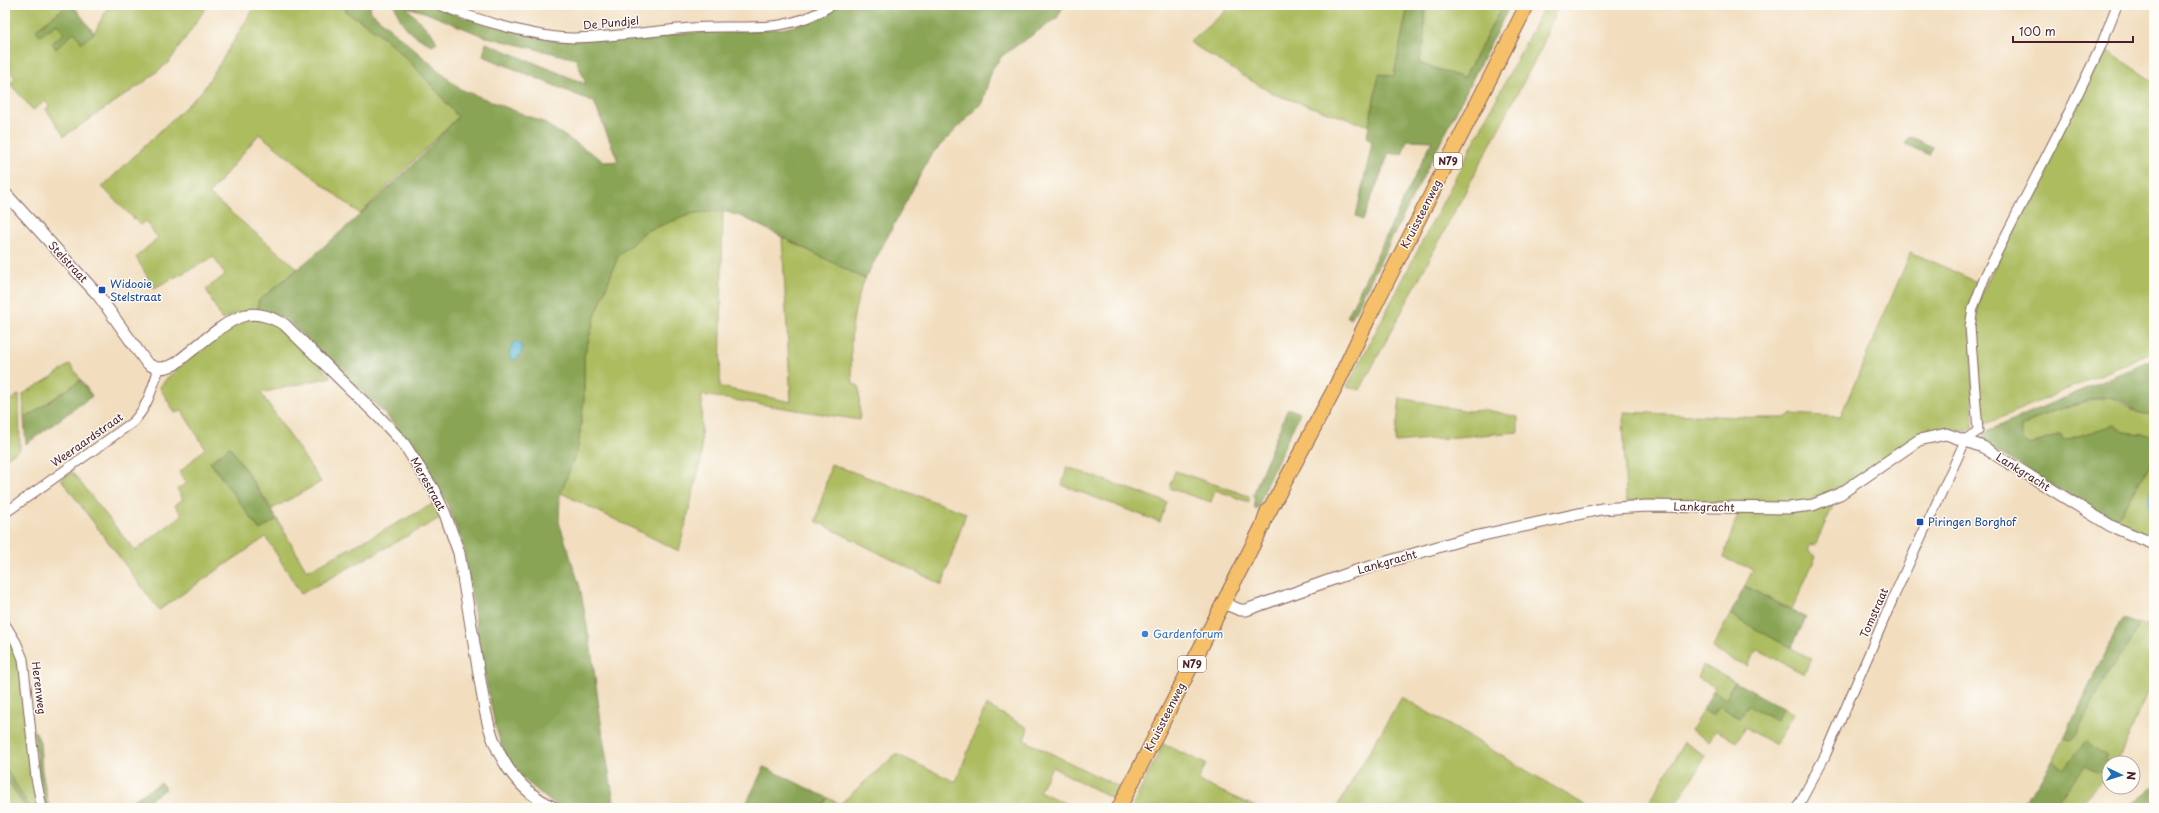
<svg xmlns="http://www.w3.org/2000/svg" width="2159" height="813" font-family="'Playpen Sans',sans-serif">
<rect width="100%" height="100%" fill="#fdfcf7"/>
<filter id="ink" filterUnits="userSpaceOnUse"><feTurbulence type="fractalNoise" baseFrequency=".025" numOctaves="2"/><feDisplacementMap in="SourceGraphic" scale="8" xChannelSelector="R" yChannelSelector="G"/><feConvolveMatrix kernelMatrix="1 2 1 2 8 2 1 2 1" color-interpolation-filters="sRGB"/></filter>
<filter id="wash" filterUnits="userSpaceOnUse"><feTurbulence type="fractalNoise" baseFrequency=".012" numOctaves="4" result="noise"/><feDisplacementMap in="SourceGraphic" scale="16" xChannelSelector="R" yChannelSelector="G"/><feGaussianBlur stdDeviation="0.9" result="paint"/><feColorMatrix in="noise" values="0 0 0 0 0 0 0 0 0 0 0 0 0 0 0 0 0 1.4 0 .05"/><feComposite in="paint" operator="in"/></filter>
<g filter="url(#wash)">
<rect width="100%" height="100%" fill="#f2debf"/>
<path fill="#acbc5e" stroke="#7b6e44" d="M5,5H68L37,29L40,36L57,24L64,33L74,31L94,33L109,5H208L169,62L143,83L64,136L46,109L49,106L45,101L33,110L10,84L15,78L5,65Z
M256,5H346V12C388,33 429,81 458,117L360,214L259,134L209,194L298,269L258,301V310L235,314L222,320L206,289L225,275L214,257L154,288L136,257L158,238L145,221L140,225L102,187L203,90Z
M1224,5H1408L1394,76L1379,74L1369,126L1273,94L1189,42L1225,12Z
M1425,5H1503L1464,78L1419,63L1424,42Z
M1545,5H1558L1541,49L1360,390L1347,387Z
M2103,48L2154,82V352L1986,424L1980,415L1973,328L1981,294Z
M723,211L720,387L791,402L782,237L865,279C850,314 849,347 853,384L859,386L860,420L702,395L701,460L679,551L561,493L578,447L584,399V356L595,317L618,256L646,231L694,213Z
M1911,252L1979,283L1971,306L1973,428C1963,436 1945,425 1932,430C1915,435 1901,447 1887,457C1861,475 1831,495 1800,503L1626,501L1623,412L1765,418H1785L1791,414L1840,417Z
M259,319L284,329L331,377L261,393L321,482L272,509L230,447L210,462L259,529L277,519L307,571L435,503L442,517L301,594L266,537L159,610L61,479L72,472L135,551L182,515L175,505L183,499L177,489L187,483L179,473L205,448L182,411L175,413L160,388C161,378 232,324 244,320C248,319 254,319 259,319Z
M70,364L81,380L24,419L23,394L52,377Z
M5,393L12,400L19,394L20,449L5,459Z
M2107,397C2124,399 2133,416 2150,414L2154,426V439L2150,435L2124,432L2113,425L2063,441L2061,434L2030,445C2021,441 2020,437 2021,427C2046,411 2077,403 2107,397Z
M1400,398L1468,411L1487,410L1518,417V432L1395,442Z
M2154,459V539L2114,523Z
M831,464L966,513L942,585L816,521Z
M1067,467L1167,502L1160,522L1062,485Z
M1175,471L1249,496V502L1215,490L1211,502L1171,489L1170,485Z
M1834,504L1815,545L1811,544L1808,551L1816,556L1792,610L1745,586L1753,569L1723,558L1738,514L1802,512Z
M1730,615L1812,659L1804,674L1757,649L1747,666L1712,649Z
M2139,623L2154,628V676L2118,761L2116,763H2109V773L2077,808H2051L2085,766L2090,769L2106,756L2064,769L2053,760L2064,738L2068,740L2077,733L2098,689L2109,671L2128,646Z
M5,630L20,663L37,808H30L7,771L5,772Z
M1703,665L1735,682L1726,698L1713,691L1715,687L1698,678Z
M1402,697L1590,808H1336Z
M986,705L1028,728L1024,740L1119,787L1113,799L1052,767L1039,791L1066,804L1064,808H820L828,798L840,804L896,754L956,782Z
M1748,705L1776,721L1783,708L1793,714L1775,745L1745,727L1736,742L1716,730L1709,741L1691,730L1703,710L1713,716L1719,706L1740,718Z
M1684,742L1706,756L1673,808H1646Z
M1163,744L1206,764L1198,781L1258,808L1132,807Z
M6,778L26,808H5Z"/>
<path fill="#89a455" stroke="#6a6240" d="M68,5H73L94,33L82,43L74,32L56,49L52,43L64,33L57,24L40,36L36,29Z
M346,5H370L371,12L460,89L543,122L605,162L618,161L594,102L483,56L486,43L586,84L576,59L483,36L424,12L406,7L433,35L437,43L433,45C414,38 399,25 395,5H431L459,16L546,39L780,29C801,26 819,17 836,5H1064L1057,18L1003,55L992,69L982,103L931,155L865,279L743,217L723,211L694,213L646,231L618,256L595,317L584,356V399L578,447L560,496L559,522L580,587L591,648L603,737L615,808H570L551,802L513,770L502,747L495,725L483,666L463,545L446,501L424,461L384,413L286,319L258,310V301C329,245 397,184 458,117C429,81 388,33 346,12Z
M1408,5H1425L1424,42L1419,63L1464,78L1503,5H1510L1351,319L1347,317L1432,141L1407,140L1402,155L1389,153L1363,220L1356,216L1372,143L1367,136L1379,74L1394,76Z
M1909,136L1933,147L1929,155L1905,144Z
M2154,359V426L2150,414C2136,415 2130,404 2118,399C2099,391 2037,416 2021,427C2020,437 2021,441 2030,445L2061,434L2063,441L2113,425L2124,432L2150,435L2154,439V459L2114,523L1982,442L1981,438L1989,430Z
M81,380L92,396L26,444L24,419Z
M1288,408L1300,413L1267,483L1258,508L1255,509L1254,494L1257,484Z
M230,447L277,519L260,530L210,462Z
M1745,586L1806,618L1791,648L1730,615Z
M2122,618L2139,623L2128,646L2109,671L2077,733L2071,740L2064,738Z
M1735,682L1783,708L1776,721L1748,705L1740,718L1719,706L1713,716L1703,710L1713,691L1726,698Z
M33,731L36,732L40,743L42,771L49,808H43Z
M2086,741L2106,756L2107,770L2098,773L2085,766L2051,808H2017L2037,785L2053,760L2064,769Z
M764,767L828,798L820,808H744Z
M7,770L30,808H26L6,778L5,779Z
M161,783L166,789L136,808H120Z
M2154,786V808H2127Z"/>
<path fill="#51b7cf" stroke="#4e6b7d" d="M514,341L522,345V352L516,360L511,359L509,353Z
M2154,486V523L2150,521C2149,509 2145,494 2154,486Z"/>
</g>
<g filter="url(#ink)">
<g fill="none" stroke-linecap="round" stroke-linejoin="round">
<defs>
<path id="minor" d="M440,5C476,20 534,37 573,38C612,37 652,31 691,28C746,24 783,36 832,5
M5,513L133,422C148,406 152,389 159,368
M5,624L16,642L23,659L36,778L42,808
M1797,808L1825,756L1894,596L1966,439L1978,431L1970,327L1973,308L1986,274L2071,108L2101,46L2117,5"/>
<path id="tertiary" d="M5,193L98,295L146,362C155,370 164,369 175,364C192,351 226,319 246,315C259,312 272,318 284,324L380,418L404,444L433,489L445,514L459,553L485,710C493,752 515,790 555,808
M1223,603L1240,610H1246L1356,571L1465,539L1601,509L1646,506L1788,508L1813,505L1840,494L1919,440L1946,434L1983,447L2111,526L2154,544"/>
<path id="primary" d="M1265,519L1336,386L1369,317L1527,5
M1119,808L1263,525L1268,510"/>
</defs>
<use href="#minor" stroke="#85625f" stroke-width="11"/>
<use href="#tertiary" stroke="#85625f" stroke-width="13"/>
<use href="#primary" stroke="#85625f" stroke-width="16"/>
<use href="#minor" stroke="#fff" stroke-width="9"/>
<use href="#tertiary" stroke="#fff" stroke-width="11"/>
<use href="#primary" stroke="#f6c06b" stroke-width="14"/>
</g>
</g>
<g fill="#1a4fb4" stroke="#fdfcf7" stroke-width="1.5">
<rect x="98" y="286" width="8" height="8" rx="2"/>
<rect x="1916" y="518" width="8" height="8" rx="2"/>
</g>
<circle fill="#3f7fe0" stroke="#fdfcf7" stroke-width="1.5" cx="1145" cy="634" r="4"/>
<g text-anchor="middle" stroke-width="3" stroke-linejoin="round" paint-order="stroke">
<g fill="#fdfcf7" stroke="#806168" stroke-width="1">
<rect x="1434" y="153" width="28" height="16" rx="3"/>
<rect x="1178" y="656" width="28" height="16" rx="3"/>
</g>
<g font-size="10" font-weight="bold" fill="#4a1f2b">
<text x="1448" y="165">N79</text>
<text x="1192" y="668">N79</text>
</g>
<g font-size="11" fill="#4a1f2b" stroke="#fdfcf7">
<text transform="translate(611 23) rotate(-5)" y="4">De Pundjel</text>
<text transform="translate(1421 214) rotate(-63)" y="4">Kruissteenweg</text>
<text transform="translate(68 262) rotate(47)" y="4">Stelstraat</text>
<text transform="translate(87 440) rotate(-35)" y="4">Weeraardstraat</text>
<text transform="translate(2023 472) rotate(32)" y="4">Lankgracht</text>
<text transform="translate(428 484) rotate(61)" y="4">Merestraat</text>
<text transform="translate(1704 507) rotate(1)" y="4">Lankgracht</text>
<text transform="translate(1387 562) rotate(-16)" y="4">Lankgracht</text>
<text transform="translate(1874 613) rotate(-66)" y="4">Tomstraat</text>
<text transform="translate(39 688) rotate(83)" y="4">Herenweg</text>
<text transform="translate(1165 717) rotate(-63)" y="4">Kruissteenweg</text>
</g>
<g font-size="11" fill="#164399" stroke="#fdfcf7" text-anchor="start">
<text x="110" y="288">Widooie<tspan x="110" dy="13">Stelstraat</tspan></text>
<text x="1928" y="526">Piringen Borghof</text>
</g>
<g font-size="11" fill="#366cbe" stroke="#fdfcf7" text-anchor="start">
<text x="1153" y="638">Gardenforum</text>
</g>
</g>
<rect width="2159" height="813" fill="none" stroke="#fdfcf7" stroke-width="20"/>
<g transform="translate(2121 775) rotate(94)"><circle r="19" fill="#fdfcf7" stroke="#b5a4a5"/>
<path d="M0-3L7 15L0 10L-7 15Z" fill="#1f6fb2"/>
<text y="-6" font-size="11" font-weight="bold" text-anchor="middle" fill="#4a1f2b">N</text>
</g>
<path d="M2013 36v6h120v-6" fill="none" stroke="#4a1f2b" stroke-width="2"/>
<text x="2019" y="36" font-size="12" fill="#4a1f2b" stroke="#fdfcf7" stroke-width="3" paint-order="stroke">100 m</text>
</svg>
